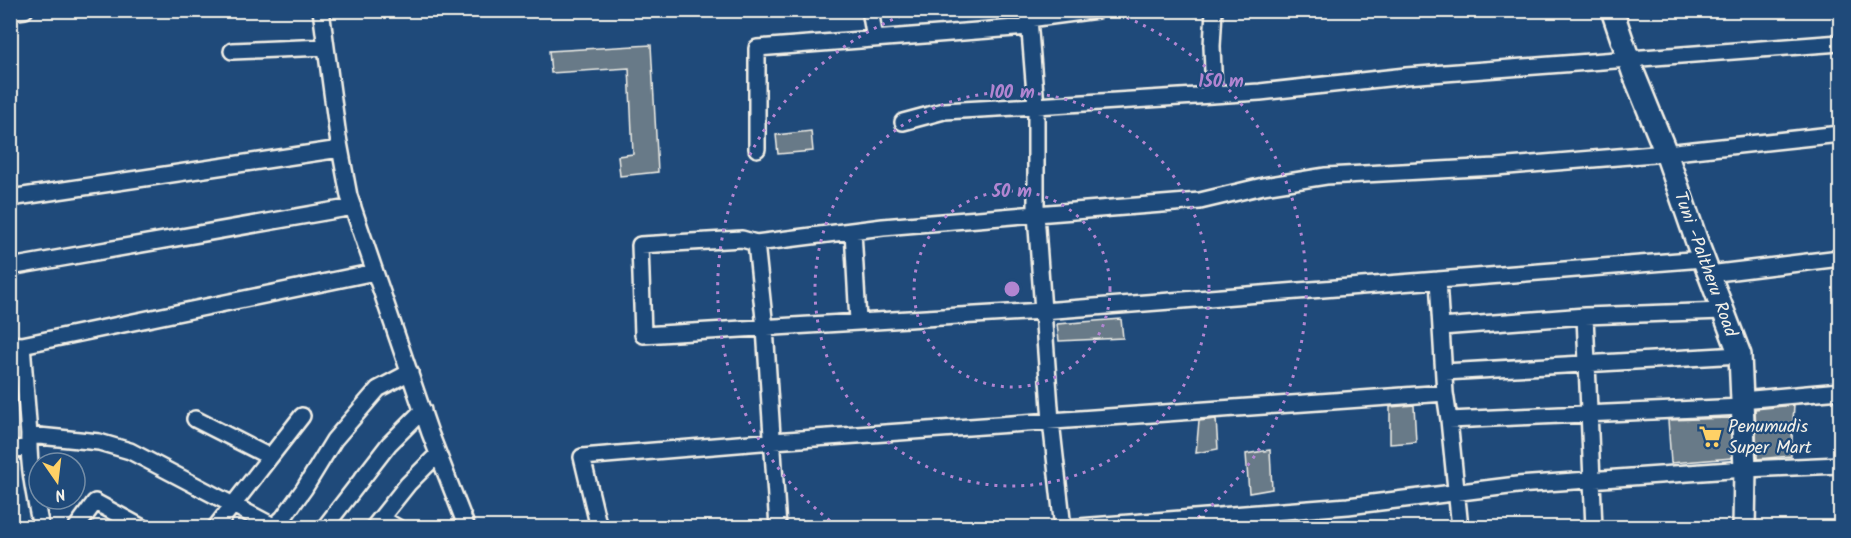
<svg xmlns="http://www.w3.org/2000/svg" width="1851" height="538" font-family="Kalam,sans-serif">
<rect width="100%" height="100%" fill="#1f4a7a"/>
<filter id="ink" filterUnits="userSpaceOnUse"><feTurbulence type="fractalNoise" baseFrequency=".0167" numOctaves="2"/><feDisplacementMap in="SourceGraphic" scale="12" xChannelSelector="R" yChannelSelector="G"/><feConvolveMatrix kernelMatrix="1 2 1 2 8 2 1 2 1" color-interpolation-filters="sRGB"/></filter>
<g filter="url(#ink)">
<path fill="#687a88" stroke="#f4f1e8" stroke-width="1.5" d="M651,45L658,172L620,176L618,156L633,154L629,68L551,73L549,51Z
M811,131L813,151L778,154L776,135Z
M1121,319L1123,338L1059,341L1057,324Z
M1414,405L1416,442L1390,444V407Z
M1794,405L1791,456L1757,459L1755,409Z
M1730,418L1732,458L1671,463L1668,420Z
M1216,419L1218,449L1196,453L1199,421Z
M1270,450L1272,489L1249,493L1246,454Z"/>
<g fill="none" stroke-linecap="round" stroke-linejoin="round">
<defs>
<path id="street" d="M321,10L338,137L349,196L430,433L467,528
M870,10L875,39
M1214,10L1212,46L1214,95
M10,12L25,10
M232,51L326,47
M903,122L944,111L1036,106L1029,19L1097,10
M757,149V48L1029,27
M10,198L340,149
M853,231L858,321
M756,243L883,227L1036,214V106L1260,92L1406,76L1840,43
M10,267L353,207
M1709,274L1840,258
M1441,327L1585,316
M10,344L22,345L375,272
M22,345L29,435
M1444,372L1740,355
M1742,400L1840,391
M195,419L270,457
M1449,420L1445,393L1438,280L1703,259
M10,449L29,448
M381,518L398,528
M41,528C35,497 28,466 29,435L99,442L130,451L277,528
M76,528L95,502L143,528
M215,528L302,416
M272,528L283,518L304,489L334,440L378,389L410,372
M324,528L389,444L423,410
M373,528L408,484L438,454
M599,528L582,457L773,441L1445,393
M778,528L765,328L756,243L742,239L640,245L643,335L1043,311L1438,280
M1063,528L1051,421L1036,214L1200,201L1263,186L1326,176L1496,167L1666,153L1840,134
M1066,528L1348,506L1517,485L1745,469L1840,465
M1460,528L1449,420L1742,407
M1594,528L1585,316L1723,311"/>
<path id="secondary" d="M1612,10L1633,72L1666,153L1698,245L1740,355L1745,469L1744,528"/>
</defs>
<use href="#street" stroke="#f4f1e8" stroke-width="20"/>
<use href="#secondary" stroke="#f4f1e8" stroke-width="26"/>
<use href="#street" stroke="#1f4a7a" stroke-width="15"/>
<use href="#secondary" stroke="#1f4a7a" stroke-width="21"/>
</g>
</g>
<g fill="none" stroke="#b185d1" stroke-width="3" stroke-dasharray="3 6">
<circle cx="1012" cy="289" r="98"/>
<circle cx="1012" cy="289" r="197"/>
<path d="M837 526A295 295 0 0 1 914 11M1110 11A295 295 0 0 1 1187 526"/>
</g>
<defs>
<symbol id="supermarket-bare" viewBox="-9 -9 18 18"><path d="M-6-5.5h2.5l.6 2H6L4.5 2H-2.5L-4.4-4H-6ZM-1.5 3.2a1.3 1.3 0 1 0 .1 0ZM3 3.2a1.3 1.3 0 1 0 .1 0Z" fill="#ffd166" stroke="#1f4a7a" stroke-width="2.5" paint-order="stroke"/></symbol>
</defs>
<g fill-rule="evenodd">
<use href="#supermarket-bare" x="1694" y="420" width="33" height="33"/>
</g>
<g text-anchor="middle" stroke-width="4.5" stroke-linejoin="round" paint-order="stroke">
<g font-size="18" fill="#f4f1e8" stroke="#1f4a7a">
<text transform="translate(1706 264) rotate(70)" y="6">Tuni -Paltheru Road</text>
</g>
<g font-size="18" fill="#f4f1e8" stroke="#1f4a7a" text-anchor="start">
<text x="1728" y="432">Penumudis<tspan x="1728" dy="21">Super Mart</tspan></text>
</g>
</g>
<circle cx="1012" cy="289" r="9" fill="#b185d1" stroke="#1f4a7a" stroke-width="3"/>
<g font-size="18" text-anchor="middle" font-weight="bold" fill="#b185d1" stroke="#1f4a7a" stroke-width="4.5" stroke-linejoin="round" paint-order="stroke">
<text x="1221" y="87">150 m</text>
<text x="1012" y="98">100 m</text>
<text x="1012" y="197">50 m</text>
</g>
<rect width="1851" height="538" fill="none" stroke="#1f4a7a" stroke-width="36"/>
<rect x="18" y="18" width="1815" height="502" fill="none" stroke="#f4f1e8" stroke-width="2" filter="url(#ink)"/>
<g transform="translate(57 481) rotate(166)"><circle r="28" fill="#1f4a7a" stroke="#748da6" stroke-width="1.5"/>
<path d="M0-4.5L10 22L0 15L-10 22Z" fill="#ffd166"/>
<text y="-9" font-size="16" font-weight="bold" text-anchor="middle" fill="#f4f1e8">N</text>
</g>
</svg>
